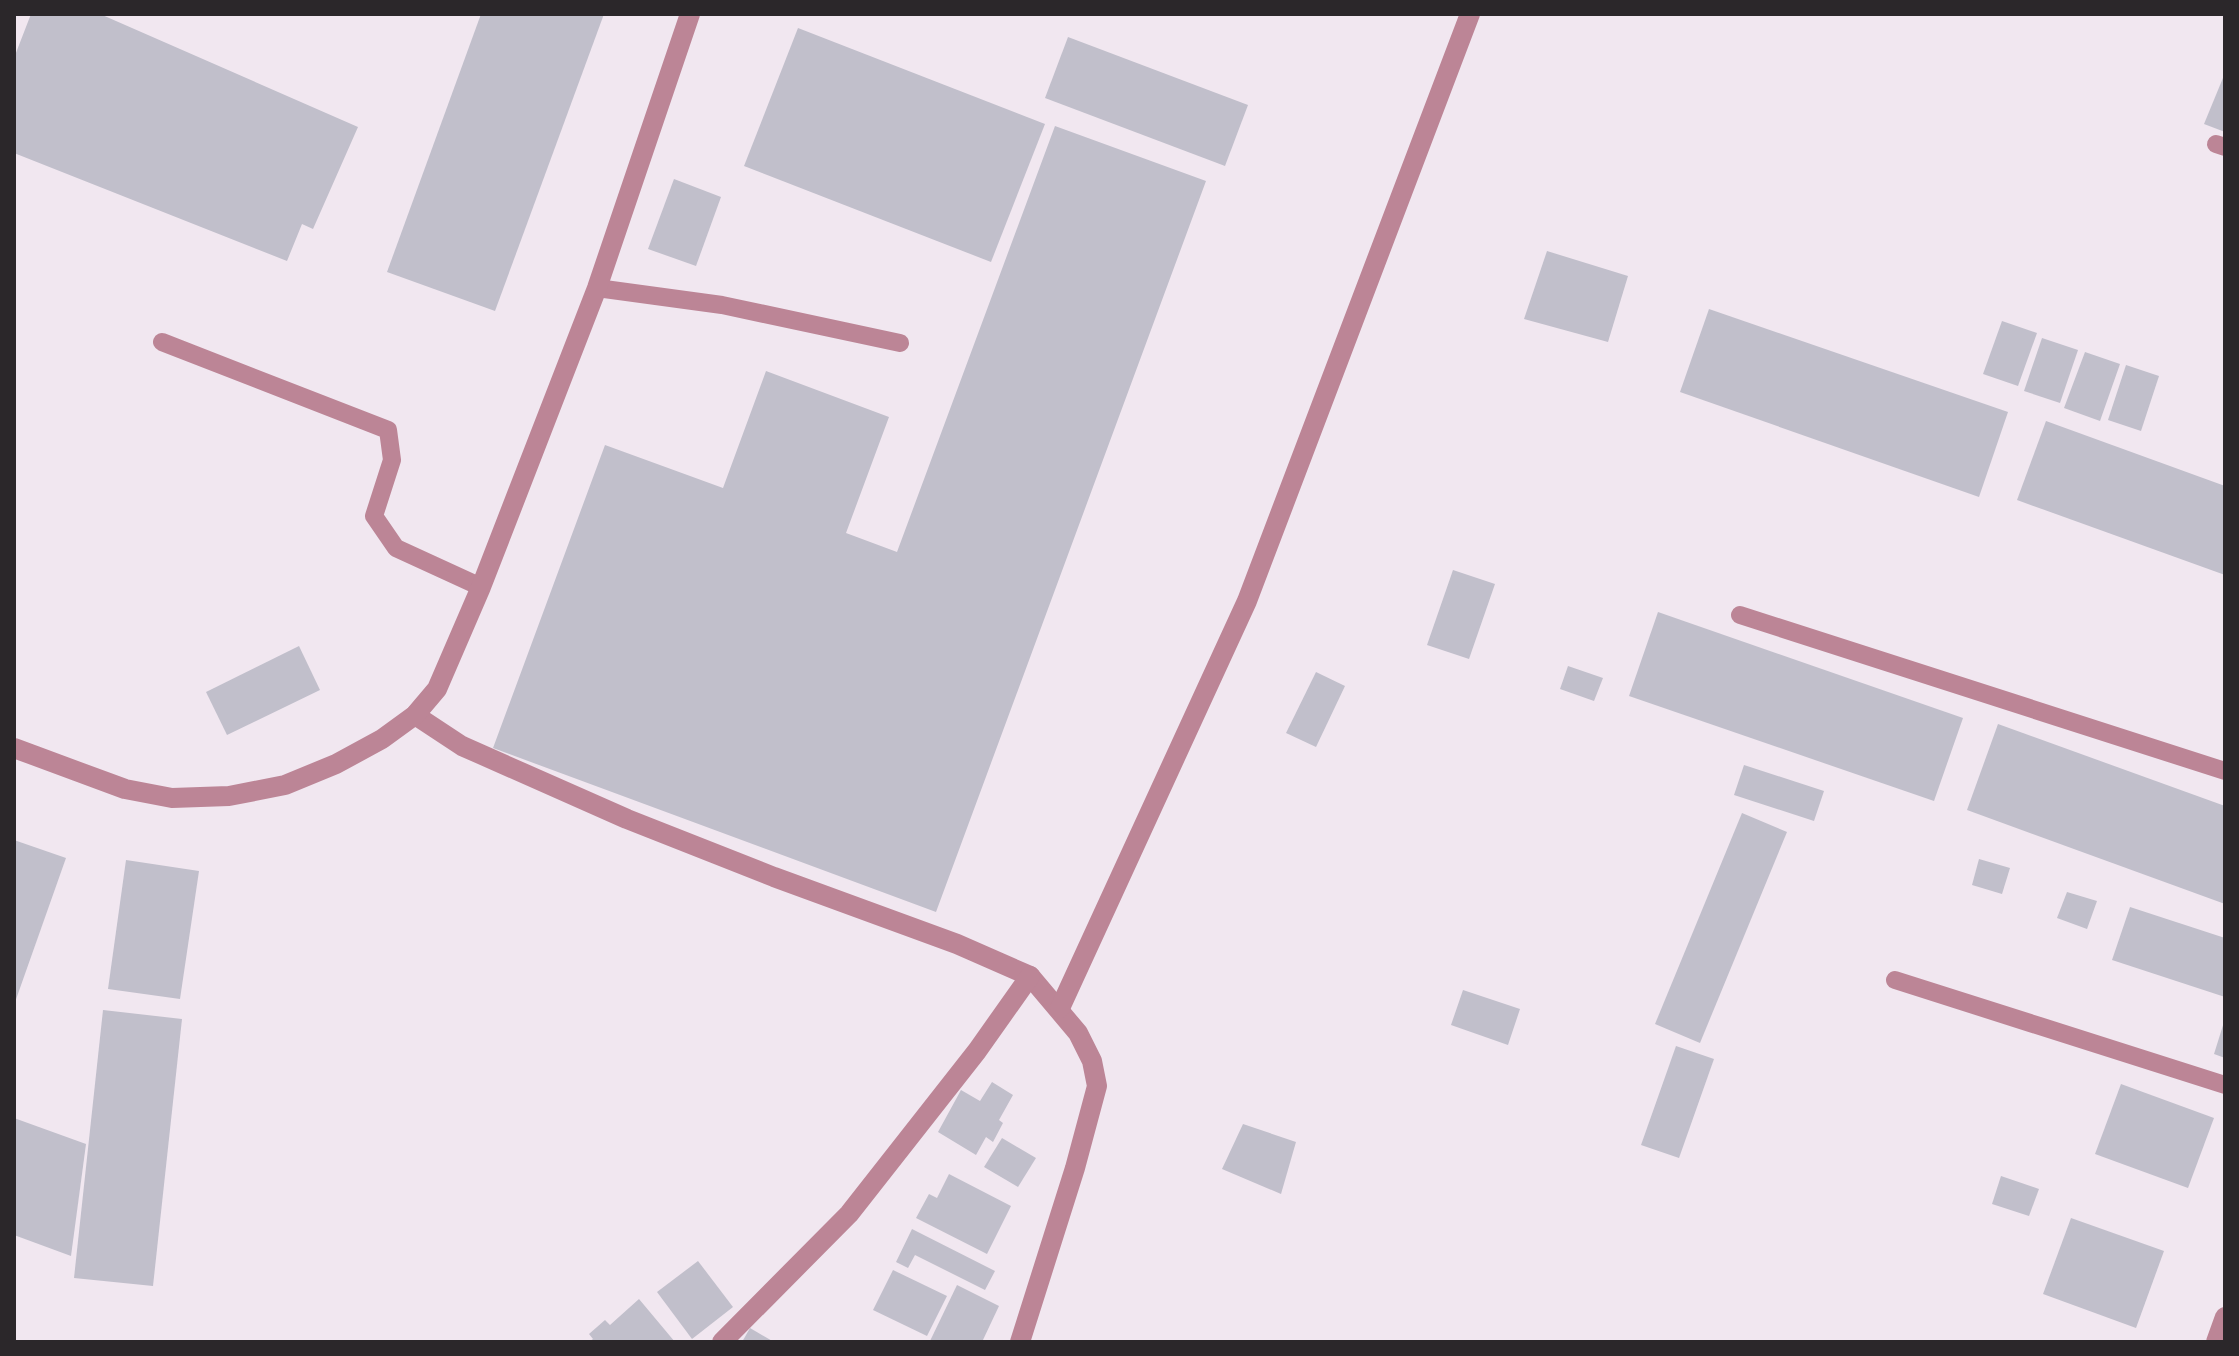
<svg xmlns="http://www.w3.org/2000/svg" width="2239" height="1356" font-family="Rubik,sans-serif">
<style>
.building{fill:#c1bfcb}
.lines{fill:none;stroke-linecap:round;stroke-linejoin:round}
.service{stroke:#bc8596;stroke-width:18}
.minor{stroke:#bc8596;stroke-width:20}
</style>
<rect width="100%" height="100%" fill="#f1e7f0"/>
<g class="building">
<path d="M31,14H100L358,127L313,229L302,224L287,261L14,153V58Z"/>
<path d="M481,14H604L495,311L387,272Z"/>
<path d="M798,28L1045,124L991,262L744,166Z"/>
<path d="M1068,37L1248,105L1225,166L1045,98Z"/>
<path d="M2225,73V132L2204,124Z"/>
<path d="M1055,126L1206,181L936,912L493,748L605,445L723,488L766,371L889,417L846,533L897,552Z"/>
<path d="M674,179L721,197L696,266L648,249Z"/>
<path d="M1547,251L1628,276L1608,342L1524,319Z"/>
<path d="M1709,309L2008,412L1979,497L1680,392Z"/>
<path d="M2002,321L2037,333L2018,386L1983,374Z"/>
<path d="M2042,338L2078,350L2060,403L2024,391Z"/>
<path d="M2085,352L2120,364L2100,421L2064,408Z"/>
<path d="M2126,365L2159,376L2141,431L2108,420Z"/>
<path d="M2046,421L2225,486V575L2017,500Z"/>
<path d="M1453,570L1495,584L1469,659L1427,645Z"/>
<path d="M1658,612L1963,718L1934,801L1629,696Z"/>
<path d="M299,646L320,690L227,735L206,692Z"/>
<path d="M1568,666L1603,678L1594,701L1560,689Z"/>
<path d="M1316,672L1345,686L1316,747L1286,733Z"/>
<path d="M1998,724L2225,806V904L1967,810Z"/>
<path d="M1744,765L1824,791L1814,821L1734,795Z"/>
<path d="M1742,813L1787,832L1700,1043L1655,1024Z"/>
<path d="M14,840L66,858L14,1005Z"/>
<path d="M1979,859L2010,868L2002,894L1972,885Z"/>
<path d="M126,860L199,871L180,999L108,989Z"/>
<path d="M2067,892L2097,901L2087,929L2057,918Z"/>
<path d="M2130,907L2225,938V997L2112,960Z"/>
<path d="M1463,990L1520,1009L1508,1045L1451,1025Z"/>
<path d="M103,1010L182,1019L153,1286L74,1278Z"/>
<path d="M2224,1022H2225V1058L2214,1054Z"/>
<path d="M1676,1046L1714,1059L1679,1158L1641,1145Z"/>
<path d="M992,1082L1013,1095L999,1120L1003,1123L993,1142L986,1137L976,1155L938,1132L961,1090L980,1101Z"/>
<path d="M2121,1084L2214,1118L2188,1188L2095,1154Z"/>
<path d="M14,1118L86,1144L71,1256L14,1235Z"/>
<path d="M1243,1124L1296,1142L1281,1194L1222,1169Z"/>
<path d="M1002,1138L1036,1158L1018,1187L984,1167Z"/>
<path d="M949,1174L1011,1206L987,1254L916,1218L929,1194L937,1198Z"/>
<path d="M2001,1176L2039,1189L2029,1216L1992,1204Z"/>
<path d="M2071,1218L2164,1251L2136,1328L2043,1294Z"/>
<path d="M912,1229L995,1271L985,1290L915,1255L908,1268L896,1262Z"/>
<path d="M698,1261L733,1307L692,1339L657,1292Z"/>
<path d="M893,1270L947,1296L927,1336L873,1310Z"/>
<path d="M957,1285L999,1306L982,1342L930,1341Z"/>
<path d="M639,1299L675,1342H589L593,1339L589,1334L605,1320L610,1325Z"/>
<path d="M750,1328L774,1342H742Z"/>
</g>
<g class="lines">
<g class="service">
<path d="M2216,144L2225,147"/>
<path d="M597,288L722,305L900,343"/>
<path d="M162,342L388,430L392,460L374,516L396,548L481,587"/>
<path d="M1740,615L2225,771"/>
<path d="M1895,980L2225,1085"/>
</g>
<g class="minor">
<path d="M415,715L462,746L627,819L774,877L957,944L1030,976L1078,1033L1092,1061L1097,1086L1075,1168L1020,1342"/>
<path d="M14,748L125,789L172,798L229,796L285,785L336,764L382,739L415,715L437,689L481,587L597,288L690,14"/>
<path d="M1060,1008L1247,601L1470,14"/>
<path d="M722,1342L849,1214L977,1051L1030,976"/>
<path d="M2216,1342L2225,1317"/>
</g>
</g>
<rect width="2239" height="1356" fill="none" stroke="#2b272a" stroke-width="32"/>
</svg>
